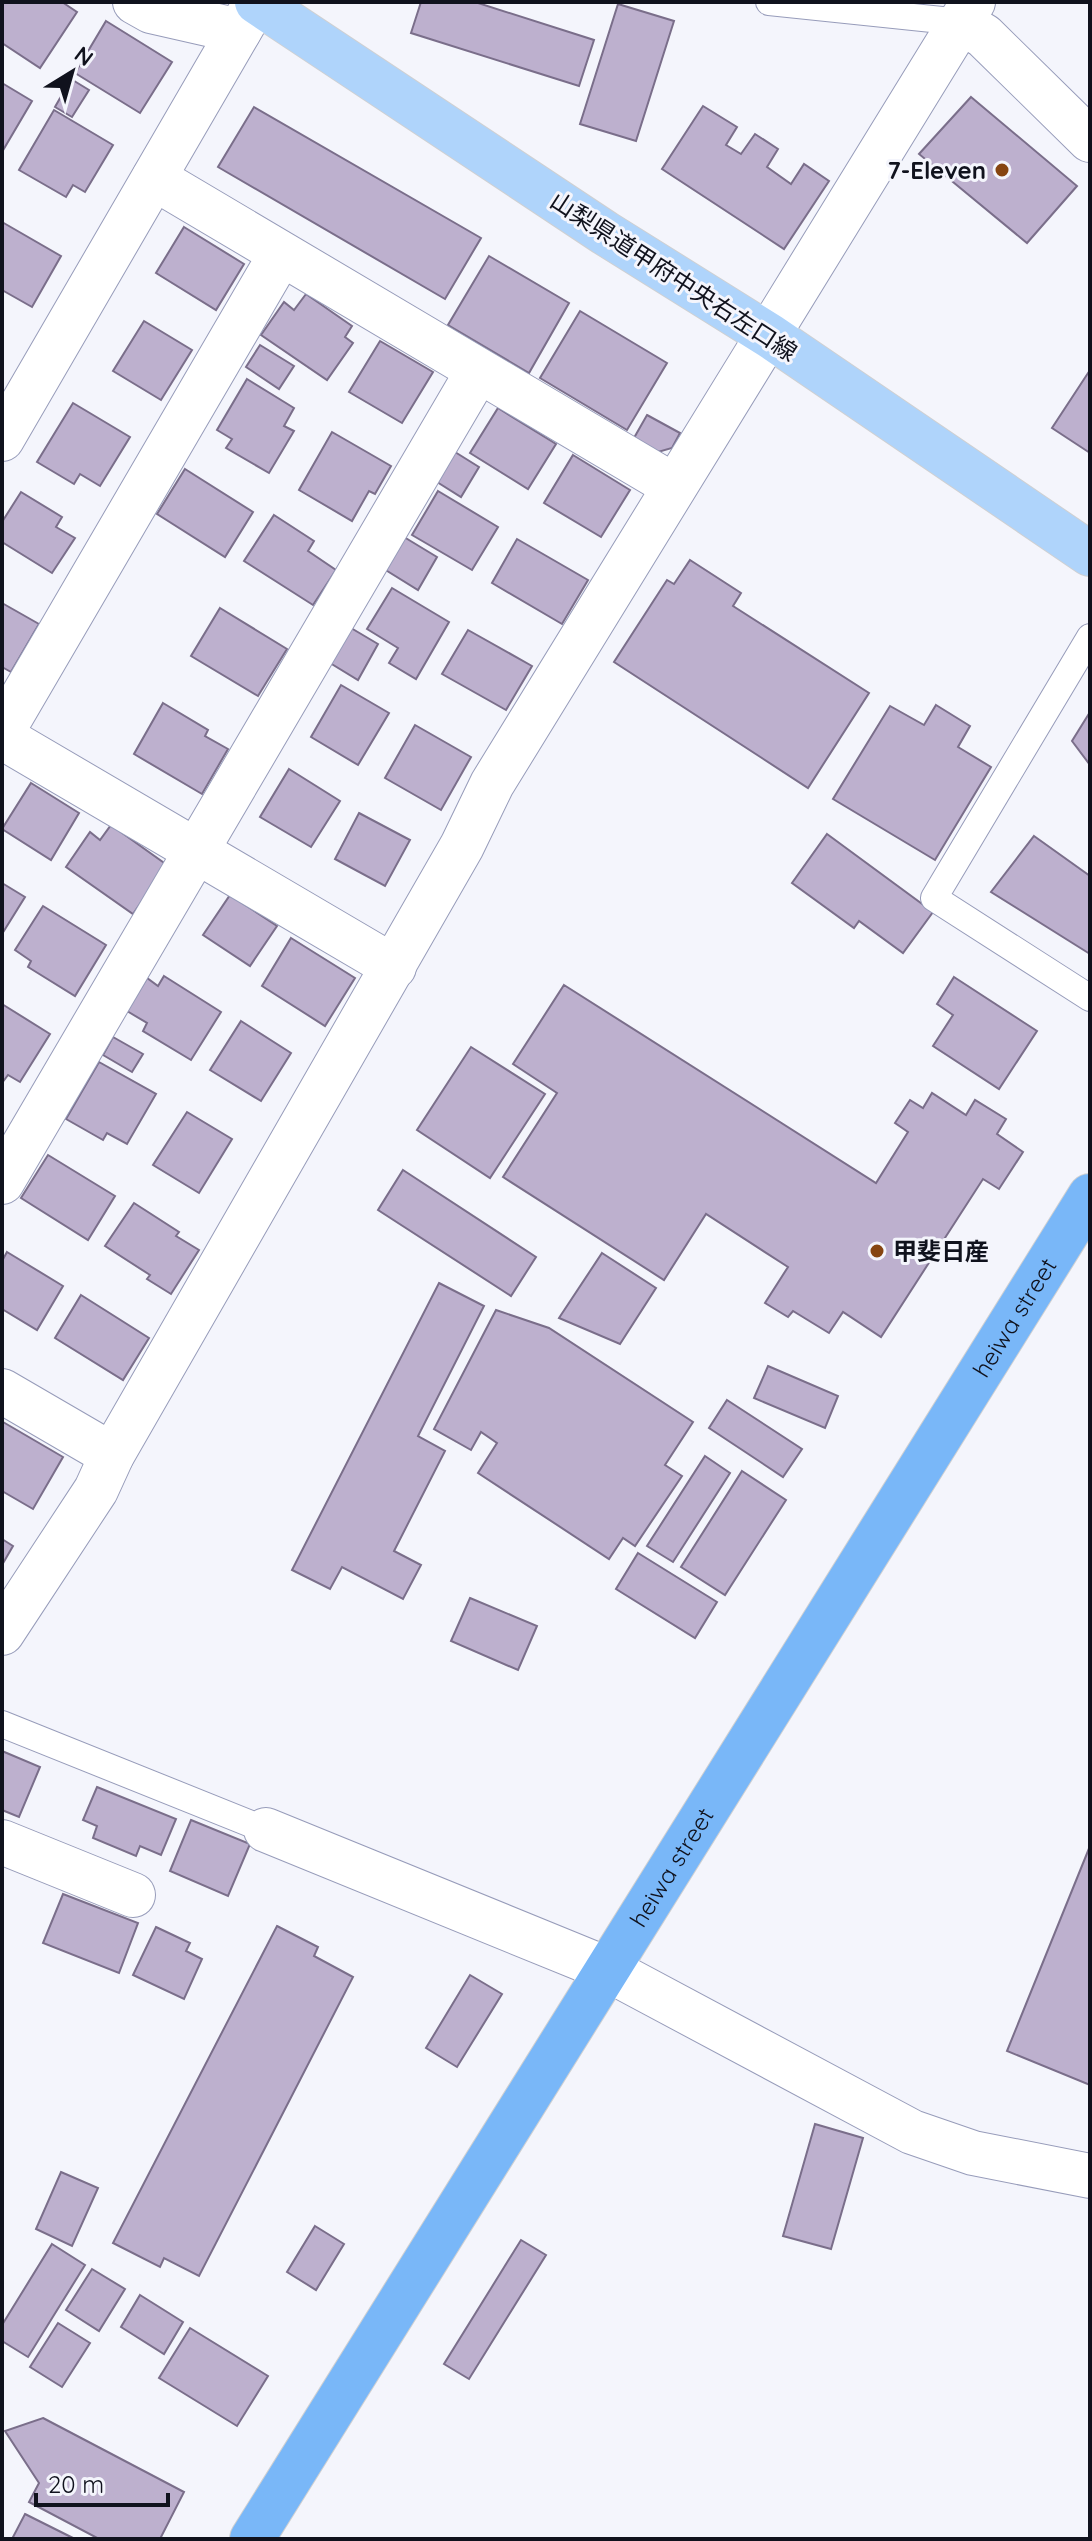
<svg xmlns="http://www.w3.org/2000/svg" width="1092" height="2541" font-family="Quicksand,'Noto Sans JP',sans-serif">
<style>
.building{fill:#bdb0ce;stroke:#7a6e8a;stroke-width:2}
.lines{fill:none;stroke-linecap:round;stroke-linejoin:round}
.lane-casing{stroke:#979cba;stroke-width:28}
.street-casing{stroke:#979cba;stroke-width:46}
.primary-casing{stroke:#cfd0d2;stroke-width:46}
.highway-casing{stroke:#cfd0d2;stroke-width:46}
.lane{stroke:#fff;stroke-width:26}
.street{stroke:#fff;stroke-width:44}
.primary{stroke:#afd4fb;stroke-width:44}
.highway{stroke:#79b7f8;stroke-width:44}
.poi-dot{fill:#864511;stroke:#f4f5fc;stroke-width:3}
.labels{text-anchor:middle;dominant-baseline:central;stroke-width:6;stroke-linejoin:round;paint-order:stroke}
.poi-label{font-size:24px;font-weight:bold;fill:#10121d;stroke:#f4f5fc;text-anchor:end}
.street-label{font-size:24px;fill:#10121d;stroke:#f4f5fc}
</style>
<rect width="100%" height="100%" fill="#f4f5fc"/>
<g class="building">
<path d="M3,2H62L77,12L40,68L2,43Z"/>
<path d="M421,2H475L594,40L579,86L411,33Z"/>
<path d="M618,4L674,21L636,141L580,124Z"/>
<path d="M106,21L172,62L140,113L75,73Z"/>
<path d="M71,79L89,90L72,117L55,107Z"/>
<path d="M2,83L32,101L2,152Z"/>
<path d="M971,97L1077,186L1027,243L919,154Z"/>
<path d="M703,106L737,127L726,145L741,154L755,134L778,149L767,167L791,184L804,164L829,181L784,249L662,169Z"/>
<path d="M254,107L481,238L445,299L218,167Z"/>
<path d="M54,110L113,145L85,192L73,185L66,197L19,170Z"/>
<path d="M2,222L61,256L32,307L2,290Z"/>
<path d="M184,227L244,264L216,310L156,273Z"/>
<path d="M489,256L569,303L529,373L448,325Z"/>
<path d="M306,294L352,326L345,337L353,343L327,380L261,335L284,302L294,310Z"/>
<path d="M580,311L667,363L627,430L540,378Z"/>
<path d="M144,321L192,350L161,400L113,371Z"/>
<path d="M380,341L433,372L402,423L349,392Z"/>
<path d="M260,345L294,366L279,389L246,367Z"/>
<path d="M1090,370V453L1052,428Z"/>
<path d="M247,379L294,408L284,426L294,431L269,473L226,448L232,439L217,430Z"/>
<path d="M73,403L130,437L100,486L80,474L74,484L37,462Z"/>
<path d="M498,408L556,444L528,489L470,453Z"/>
<path d="M647,415L680,433L672,448L658,452L634,438Z"/>
<path d="M332,432L391,466L375,494L369,491L352,521L299,490Z"/>
<path d="M455,452L479,467L461,497L437,482Z"/>
<path d="M573,455L630,490L601,537L544,503Z"/>
<path d="M185,469L253,512L225,557L157,514Z"/>
<path d="M438,491L498,527L472,570L412,535Z"/>
<path d="M21,492L62,517L56,527L75,538L52,573L2,542V522Z"/>
<path d="M274,515L314,541L308,551L336,570L313,605L244,561Z"/>
<path d="M404,537L437,557L418,590L384,569Z"/>
<path d="M517,539L588,580L562,624L492,583Z"/>
<path d="M690,560L741,593L733,606L869,693L808,788L614,662L667,580L674,584Z"/>
<path d="M392,588L449,622L416,679L389,663L398,648L367,629Z"/>
<path d="M2,603L39,624L11,672L2,667Z"/>
<path d="M220,608L287,649L258,696L191,656Z"/>
<path d="M351,628L378,644L358,680L330,663Z"/>
<path d="M468,630L532,666L506,710L442,674Z"/>
<path d="M341,685L389,713L358,765L311,737Z"/>
<path d="M163,703L208,730L205,736L228,749L202,794L134,754Z"/>
<path d="M936,705L970,726L958,747L991,767L935,860L833,799L890,706L924,725Z"/>
<path d="M1090,712V765L1072,741Z"/>
<path d="M415,725L471,757L441,810L385,778Z"/>
<path d="M289,769L340,801L311,847L260,817Z"/>
<path d="M31,783L79,813L51,860L2,829Z"/>
<path d="M359,813L410,840L385,886L335,859Z"/>
<path d="M111,825L167,865L133,914L66,867L90,832L100,840Z"/>
<path d="M827,834L933,912L903,953L859,921L854,928L792,883Z"/>
<path d="M1034,836L1090,876V954L991,892Z"/>
<path d="M2,883L25,897L2,934Z"/>
<path d="M230,895L277,926L250,966L203,935Z"/>
<path d="M43,906L106,945L75,996L28,967L31,961L15,950Z"/>
<path d="M291,938L355,978L325,1026L262,986Z"/>
<path d="M164,976L221,1012L191,1060L143,1031L147,1023L127,1011L147,978L158,986Z"/>
<path d="M954,977L1037,1031L999,1089L933,1046L953,1015L937,1004Z"/>
<path d="M564,985L876,1183L908,1132L895,1123L910,1100L923,1108L932,1093L966,1115L975,1100L1006,1119L997,1134L1023,1152L999,1189L983,1179L881,1337L843,1312L829,1333L793,1311L788,1317L765,1303L788,1267L706,1214L664,1280L503,1177L557,1093L513,1064Z"/>
<path d="M2,1004L50,1034L20,1082L8,1075L2,1083Z"/>
<path d="M241,1021L291,1053L261,1101L210,1070Z"/>
<path d="M113,1037L143,1054L132,1072L103,1055Z"/>
<path d="M471,1047L545,1094L490,1178L417,1130Z"/>
<path d="M99,1062L156,1094L127,1144L107,1133L103,1140L66,1119Z"/>
<path d="M187,1112L232,1139L199,1193L153,1165Z"/>
<path d="M48,1155L115,1196L88,1240L21,1198Z"/>
<path d="M403,1170L536,1257L511,1296L378,1210Z"/>
<path d="M134,1203L179,1232L176,1236L199,1250L171,1294L147,1279L150,1275L105,1246Z"/>
<path d="M7,1252L63,1286L37,1330L2,1309V1261Z"/>
<path d="M602,1253L656,1288L620,1344L559,1318Z"/>
<path d="M439,1283L484,1306L418,1436L445,1451L394,1551L421,1565L403,1599L342,1567L330,1589L292,1570Z"/>
<path d="M81,1295L149,1338L123,1380L55,1338Z"/>
<path d="M496,1310L549,1328L693,1422L665,1465L682,1476L635,1546L623,1538L609,1559L478,1473L497,1443L481,1432L471,1450L434,1429Z"/>
<path d="M768,1366L838,1396L825,1428L754,1398Z"/>
<path d="M727,1400L802,1449L783,1477L709,1428Z"/>
<path d="M3,1422L63,1457L33,1509L2,1491Z"/>
<path d="M705,1456L730,1473L673,1562L647,1546Z"/>
<path d="M742,1471L786,1500L725,1595L681,1567Z"/>
<path d="M2,1539L13,1546L2,1565Z"/>
<path d="M638,1553L717,1602L695,1638L616,1589Z"/>
<path d="M470,1598L537,1626L518,1670L451,1641Z"/>
<path d="M2,1751L40,1767L19,1817L2,1810Z"/>
<path d="M97,1787L176,1819L161,1855L140,1846L136,1856L93,1838L97,1826L83,1820Z"/>
<path d="M191,1820L250,1844L228,1896L170,1871Z"/>
<path d="M1090,1846V2085L1007,2051Z"/>
<path d="M63,1894L138,1923L119,1973L43,1943Z"/>
<path d="M277,1926L318,1947L314,1956L353,1977L199,2276L164,2258L160,2267L113,2243Z"/>
<path d="M156,1927L190,1943L186,1951L202,1959L184,1999L133,1975Z"/>
<path d="M470,1975L502,1994L457,2067L426,2048Z"/>
<path d="M815,2124L863,2138L831,2249L783,2236Z"/>
<path d="M61,2172L98,2188L72,2246L36,2229Z"/>
<path d="M315,2226L344,2244L316,2290L287,2272Z"/>
<path d="M521,2240L546,2255L469,2379L444,2364Z"/>
<path d="M52,2244L85,2265L28,2357L2,2341V2325Z"/>
<path d="M92,2269L125,2289L99,2331L66,2310Z"/>
<path d="M140,2295L183,2322L164,2354L121,2327Z"/>
<path d="M58,2323L90,2343L62,2387L30,2367Z"/>
<path d="M190,2328L268,2376L237,2426L159,2378Z"/>
<path d="M43,2418L184,2492L160,2539H99L29,2502L39,2483L5,2431Z"/>
<path d="M25,2514L75,2539H12Z"/>
</g>
<g class="lines">
<defs>
<g id="lane">
<path d="M769,2L961,22"/>
<path d="M1090,637L934,898L1090,998"/>
<path d="M2,1724L266,1830"/>
</g>
<g id="street">
<path d="M135,2L151,11L239,31"/>
<path d="M961,22L984,36L1090,140"/>
<path d="M154,178L674,486"/>
<path d="M2,439L256,2"/>
<path d="M2,732L281,254"/>
<path d="M2,737L394,967"/>
<path d="M2,1182L478,371"/>
<path d="M2,1391L112,1455"/>
<path d="M2,1633L96,1490L112,1455L462,846L492,784L973,2"/>
<path d="M266,1830L607,1969L912,2132L973,2153L1090,2176"/>
<path d="M2,1842L133,1895"/>
</g>
<path id="primary" d="M257,2L605,233L770,336L1090,554"/>
<g id="highway">
<path id="s1" d="M252,2539L1090,1196"/>
</g>
</defs>
<use href="#lane" class="lane-casing"/>
<use href="#street" class="street-casing"/>
<use href="#primary" class="primary-casing"/>
<use href="#highway" class="highway-casing"/>
<use href="#lane" class="lane"/>
<use href="#street" class="street"/>
<use href="#primary" class="primary"/>
<use href="#highway" class="highway"/>
</g>
<g class="poi-dot">
<circle cx="1002" cy="170" r="8"/>
<circle cx="877" cy="1251" r="8"/>
</g>
<g class="labels">
<g class="poi-label">
<text x="986" y="170">7-Eleven</text>
<text x="893" y="1251" text-anchor="start">甲斐日産</text>
</g>
<g class="street-label">
<text transform="translate(674 276) rotate(33)">山梨県道甲府中央右左口線</text>
<text stroke="none"><textPath href="#s1" startOffset="1440">heiwa street</textPath></text>
<text stroke="none"><textPath href="#s1" startOffset="792">heiwa street</textPath></text>
</g>
</g>
<rect width="1092" height="2541" fill="none" stroke="#10121d" stroke-width="8"/>
<g transform="translate(72 72) rotate(37)" stroke="#f4f5fc" stroke-width="6" paint-order="stroke">
<path d="M0-6L14 30L0 20L-14 30Z" fill="#10121d"/>
<text y="-12" font-size="22" font-weight="bold" text-anchor="middle" fill="#10121d">N</text>
</g>
<path d="M36 2493v12h132v-12" fill="none" stroke="#10121d" stroke-width="4"/>
<text x="48" y="2493" font-size="24" fill="#10121d" stroke="#f4f5fc" stroke-width="6" paint-order="stroke">20 m</text>
</svg>
